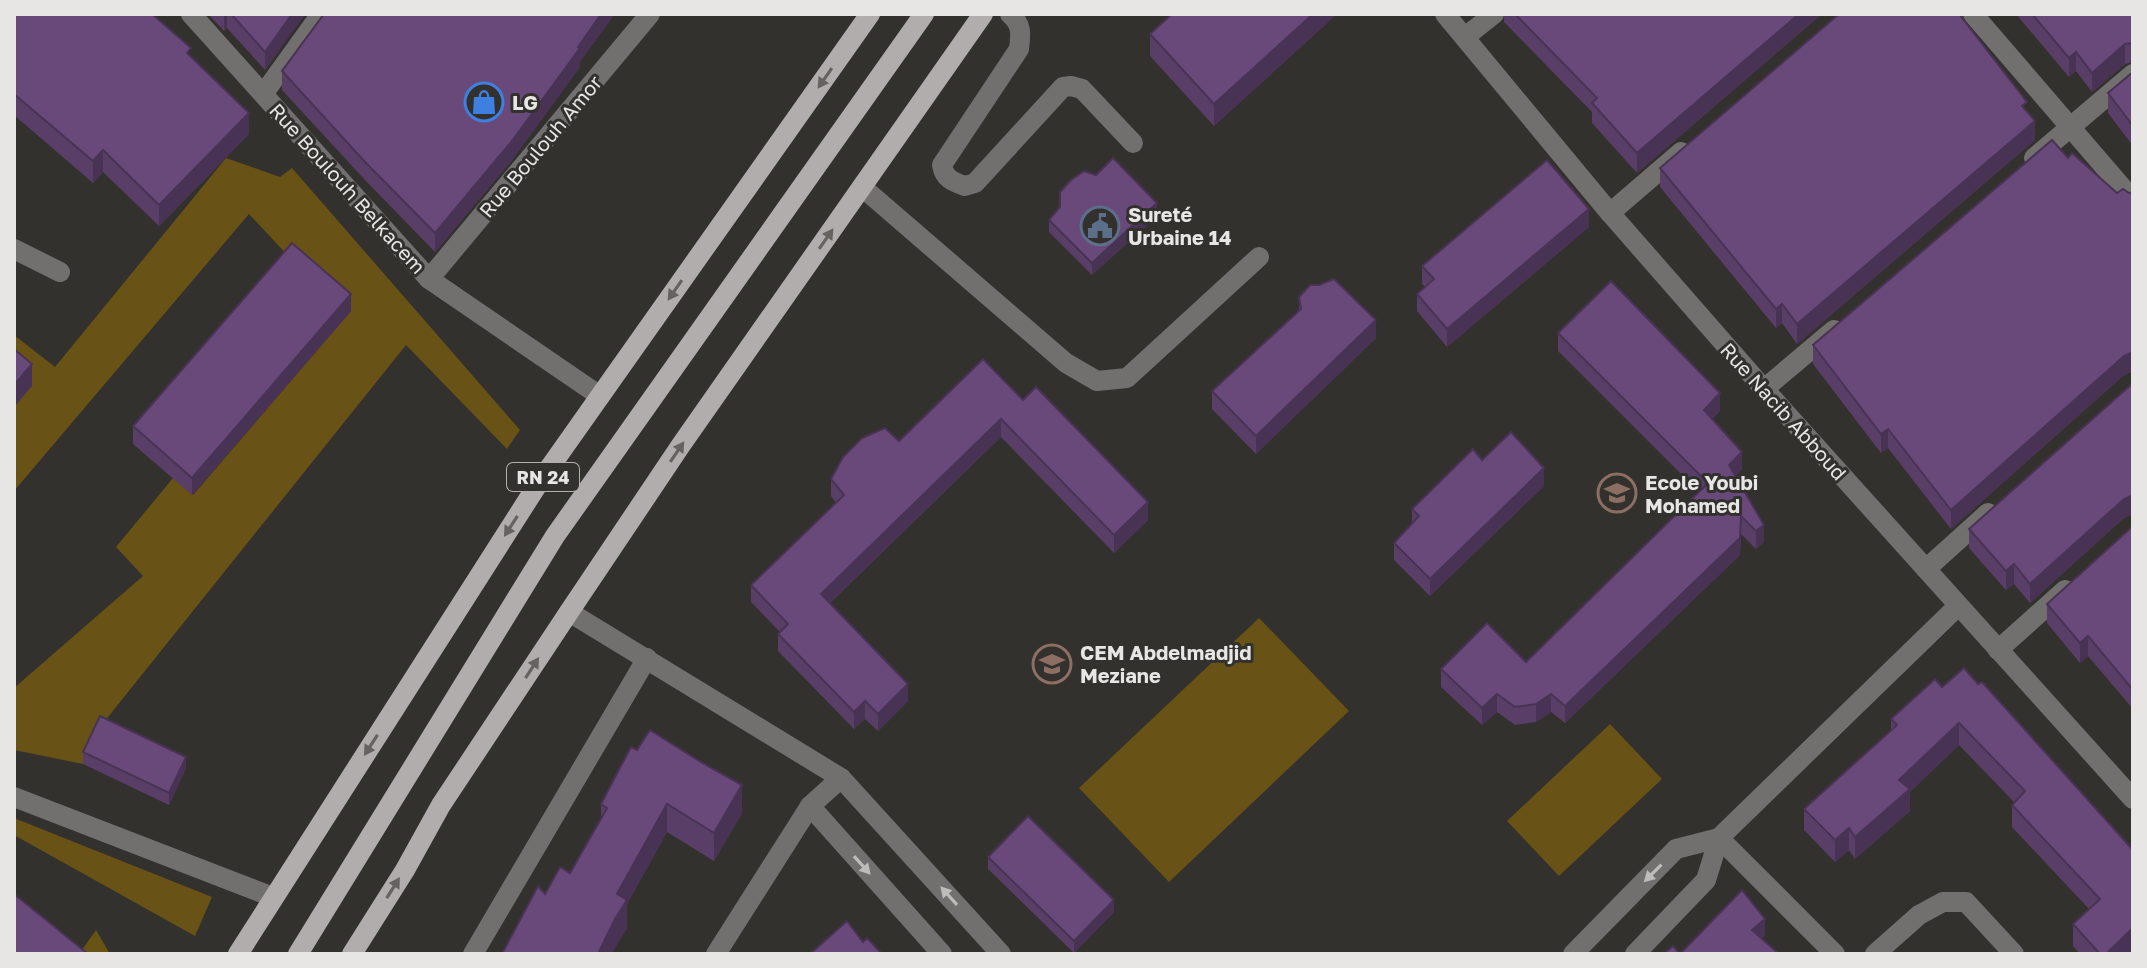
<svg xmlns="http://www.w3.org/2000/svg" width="2147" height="968" font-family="'Golos Text',sans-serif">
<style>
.green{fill:#685215}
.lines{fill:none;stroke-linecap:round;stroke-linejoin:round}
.minor{stroke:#726f6f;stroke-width:20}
.major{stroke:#b2adad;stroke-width:20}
.wall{fill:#593f68}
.shaded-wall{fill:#493355}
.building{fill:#684979;stroke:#493355;stroke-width:2}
.oneway{fill:#656360}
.oneway2{fill:#bebcbb}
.labels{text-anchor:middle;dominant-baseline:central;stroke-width:6;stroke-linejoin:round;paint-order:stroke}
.shield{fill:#32312d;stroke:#b1b0ad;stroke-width:2}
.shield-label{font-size:18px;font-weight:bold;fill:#e7e6e4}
.poi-label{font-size:20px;font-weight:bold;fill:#e7e6e4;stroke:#32312d;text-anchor:start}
.street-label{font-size:20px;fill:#e7e6e4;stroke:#32312d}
</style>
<rect width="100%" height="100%" fill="#32312d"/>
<g class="green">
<path d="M226,158L280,177L292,168L520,430L507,449L406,345L100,727L83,764L14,750V688L143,576L116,547L173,478L193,495L351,311L292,260L249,214L14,491V335L55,367Z"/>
<path d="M1259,618L1349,711L1169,882L1079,788Z"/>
<path d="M1610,724L1662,779L1559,876L1507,821Z"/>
<path d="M14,818L212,897L195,936L14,835Z"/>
<path d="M96,930L110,954H79Z"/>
</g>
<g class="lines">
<g class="minor">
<path d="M191,14L429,279L600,396"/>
<path d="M1010,14C1022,24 1021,34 1019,49L942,165C944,179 954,182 965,186L975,183L1063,87L1071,86L1082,89L1133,143"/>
<path d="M1445,14L1610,213L1764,389L2133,799"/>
<path d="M1973,14L2133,200"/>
<path d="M1465,37L1494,14"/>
<path d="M264,93L321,14"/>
<path d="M2034,158L2133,74"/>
<path d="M862,187L1066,363L1097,381L1127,378L1259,257"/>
<path d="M1610,213L1681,152"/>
<path d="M14,249L60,272"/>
<path d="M429,279L650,14"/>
<path d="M1764,389L1834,330"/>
<path d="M1926,569L1988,513"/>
<path d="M569,612L841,778L1001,954"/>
<path d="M1998,650L2065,590"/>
<path d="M14,797L273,897"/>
<path d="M810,806L942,954"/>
<path d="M1719,838L1835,954"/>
<path d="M473,954L647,658"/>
<path d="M716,954L810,806L841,778"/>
<path d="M1573,954L1676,849L1719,838L1958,606"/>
<path d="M1635,954L1706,880L1719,838"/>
<path d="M1875,954L1919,915L1943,902H1966L2014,954"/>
</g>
<g class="major">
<path d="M238,954L538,484L870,14"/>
<path d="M298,954L555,536L924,14"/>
<path d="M352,954L405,870L441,805L569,612L681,445L983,14"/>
</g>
</g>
<g class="wall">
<path d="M14,14L191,57L249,134L159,226L103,172L93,183L14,115Z"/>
<path d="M208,14H305L265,70L227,28L224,31Z"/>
<path d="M1337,14L1214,126L1150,56V34Z"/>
<path d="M1504,14H1822L1637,173L1592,123V112L1504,22Z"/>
<path d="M2016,14H2133V62L2125,64L2092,92L2076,71L2069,77Z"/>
<path d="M580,62V67L512,160L435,252L365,180L282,90V71Z"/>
<path d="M2133,72V146L2108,113V93Z"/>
<path d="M2027,111L2035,140L1797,344L1782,323L1776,328L1660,187V168Z"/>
<path d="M2068,158L2117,193L2133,192V373L2131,372L2124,375L1951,529L1888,448L1881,453L1813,364V345Z"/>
<path d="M1157,216L1092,275L1049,232V220Z"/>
<path d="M1589,227L1447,347L1417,311V294L1425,287L1422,284V266Z"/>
<path d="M1299,297L1376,338L1256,454L1212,409V391L1299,311Z"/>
<path d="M351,311L192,495L133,444V426Z"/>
<path d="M1558,333L1720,411L1712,419L1742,469L1736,476L1764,542L1756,549L1741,534L1740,555L1565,723L1551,712L1536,722L1515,725L1497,712L1482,725L1441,687V669L1526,662L1699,492L1558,351Z"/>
<path d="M2133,383V516L2131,515L2124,518L2030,603L2014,584L2006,590L1969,548V529Z"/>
<path d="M1023,400L1148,520L1114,553L1001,437L830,603L908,701L878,731L865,719L854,729L778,651V634L780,632L751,602V585L836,503L831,496V479L899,441Z"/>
<path d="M1482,460L1544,486L1430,596L1394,560V543L1412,524V509Z"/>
<path d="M2133,526V709L2088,656L2080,663L2047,623V604Z"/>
<path d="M1964,668L2133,950L2129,954H2080L2073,946V924L2089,909L2012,827V805L2014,802L1959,745L1910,792V811L1855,859L1849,850L1835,862L1804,830V809L1891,731V719L1942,687Z"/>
<path d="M83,752L186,768L169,805L83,764Z"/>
<path d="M614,779L742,813L714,861L667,832L627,904V928L611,954H502L545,894L570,873L601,820V804Z"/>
<path d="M988,857L1114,912L1074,953L988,869Z"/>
</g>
<g class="shaded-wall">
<path d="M224,14H227V28L224,31Z"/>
<path d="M292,14H305L265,70V52Z"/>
<path d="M601,14H615L580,62V67L512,160L435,252V233Z"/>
<path d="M1313,14H1337L1214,126V104Z"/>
<path d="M1799,14H1822L1637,173V153Z"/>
<path d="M2125,44V64L2092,92V73Z"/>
<path d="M2076,52V71L2069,77V58Z"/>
<path d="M249,113V134L159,226V205Z"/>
<path d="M2035,121V140L1797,344V324Z"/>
<path d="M103,150V172L93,183V161Z"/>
<path d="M1157,203V216L1092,275V263Z"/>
<path d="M1589,209V227L1447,347V329Z"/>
<path d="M351,294V311L192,495V478Z"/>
<path d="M1782,304V323L1776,328V309Z"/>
<path d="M1376,320V338L1256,454V436Z"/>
<path d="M2131,353V372L2124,375L1951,529V510L2124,356Z"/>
<path d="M32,364V386L14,407V385Z"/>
<path d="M1720,393V411L1704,428V410Z"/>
<path d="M1001,419V437L821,611V594Z"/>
<path d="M1888,429V448L1881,453V434Z"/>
<path d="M1742,452V469L1729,483V465Z"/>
<path d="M1544,468V486L1430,596V579Z"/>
<path d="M2131,496V515L2124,518L2030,603V584L2124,499Z"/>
<path d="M1148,502V520L1114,553V535Z"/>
<path d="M1741,516L1740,555L1565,723V706Z"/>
<path d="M1764,525V542L1756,549V531Z"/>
<path d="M2014,564V584L2006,590V571Z"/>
<path d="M2088,636V656L2080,663V643Z"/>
<path d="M908,684V701L878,731V714Z"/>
<path d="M1497,694V712L1482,725V708Z"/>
<path d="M1551,694V712L1536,722V704Z"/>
<path d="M865,701V719L854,729V712Z"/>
<path d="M1959,723V745L1910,792V811L1855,859V837L1899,780Z"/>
<path d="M186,757V768L169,805V793Z"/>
<path d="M742,785V813L714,861V833Z"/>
<path d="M667,804V832L627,904V928L611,954H598L617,894Z"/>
<path d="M1849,828V850L1835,862V840Z"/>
<path d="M1114,900V912L1074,953V941Z"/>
<path d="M1765,919V936L1752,947V930Z"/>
<path d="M2133,928V950L2129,954H2106Z"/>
</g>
<g class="building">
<path d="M14,14H152L191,48L187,53L249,113L159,205L103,150L93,161L14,94Z"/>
<path d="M231,14H292L265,52Z"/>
<path d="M324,14H601L578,47L580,48L512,141L435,233L365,162L282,71Z"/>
<path d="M1172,14H1313L1214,104L1150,34Z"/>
<path d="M1515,14H1799L1637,153L1592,103L1597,98Z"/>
<path d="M1839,14H1959L2027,102L2022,106L2035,121L1797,324L1782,304L1776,309L1660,168Z"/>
<path d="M2032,14H2133V43L2125,44L2092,73L2076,52L2069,58Z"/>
<path d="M2133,72V126L2108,93Z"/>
<path d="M2052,140L2068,158L2072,153L2117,193L2123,189L2129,193L2133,192V353H2131L2124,356L1951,510L1888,429L1881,434L1813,345Z"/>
<path d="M1113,158L1157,203L1092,263L1049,220L1060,207V192L1071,180L1084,171L1096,175Z"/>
<path d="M1547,160L1589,209L1447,329L1417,294L1434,279L1422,266Z"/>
<path d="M292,243L351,294L192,478L133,426Z"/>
<path d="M1334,279L1376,320L1256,436L1212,391L1301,309L1299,297L1310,285H1319Z"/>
<path d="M1611,281L1720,393L1704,410L1742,452L1729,465L1764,525L1756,531L1741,516L1740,538L1565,706L1551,694L1536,704L1515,707L1497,694L1482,708L1441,669L1487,623L1526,662L1708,483L1558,333Z"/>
<path d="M14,349L32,364L14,385Z"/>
<path d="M983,359L1023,400L1036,387L1148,502L1114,535L1001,419L821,594L908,684L878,714L865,701L854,712L778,634L788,624L751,585L844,495L831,479L843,457L862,438L885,428L899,441Z"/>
<path d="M2133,383V496H2131L2124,499L2030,584L2014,564L2006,571L1969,529Z"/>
<path d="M1511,432L1544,468L1430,579L1394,543L1419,516L1412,509L1473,449L1482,460Z"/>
<path d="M2133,526V690L2088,636L2080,643L2047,604Z"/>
<path d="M1964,668L1978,684L1982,682L2133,850V928L2106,954H2100L2073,924L2100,899L2012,805L2025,791L1959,723L1899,780L1910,789L1855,837L1849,828L1835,840L1804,809L1897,725L1891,719L1935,679L1942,687Z"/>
<path d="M100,716L186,757L169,793L83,752Z"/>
<path d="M650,730L704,764L742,785L714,833L667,804L617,894L627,900L615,919L598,954H502L538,886L545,894L560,867L570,873L607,808L601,804L614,779L631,747L637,750Z"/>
<path d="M1028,816L1114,900L1074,941L988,857Z"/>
<path d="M1742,890L1765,919L1752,930L1779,954H1664L1673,946L1680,954Z"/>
<path d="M14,894L88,954H14Z"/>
<path d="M847,921L863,942L867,938L882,954H810Z"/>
</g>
<defs><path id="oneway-solid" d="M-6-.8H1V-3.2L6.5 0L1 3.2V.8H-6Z" transform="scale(2)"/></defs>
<g class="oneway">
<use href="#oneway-solid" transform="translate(825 78) rotate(125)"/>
<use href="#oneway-solid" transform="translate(826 239) rotate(-55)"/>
<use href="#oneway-solid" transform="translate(675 290) rotate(125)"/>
<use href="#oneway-solid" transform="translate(677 452) rotate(-56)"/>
<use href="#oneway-solid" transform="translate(511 526) rotate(123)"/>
<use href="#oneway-solid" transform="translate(532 668) rotate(-57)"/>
<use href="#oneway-solid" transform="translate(371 745) rotate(123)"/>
<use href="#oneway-solid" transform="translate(393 888) rotate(-58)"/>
</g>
<g class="oneway2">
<use href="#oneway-solid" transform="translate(862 865) rotate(48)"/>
<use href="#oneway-solid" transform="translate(1653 873) rotate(135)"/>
<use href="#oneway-solid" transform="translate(949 896) rotate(-132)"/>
</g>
<defs>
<symbol id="shop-ring" viewBox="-11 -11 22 22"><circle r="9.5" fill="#32312d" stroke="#3f7fe0" stroke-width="1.5"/><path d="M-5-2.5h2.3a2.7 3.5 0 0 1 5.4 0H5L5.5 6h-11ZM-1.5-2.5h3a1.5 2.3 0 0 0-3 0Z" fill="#3f7fe0"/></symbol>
<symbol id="civic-ring" viewBox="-11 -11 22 22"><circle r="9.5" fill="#32312d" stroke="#5c6f8a" stroke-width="1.5"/><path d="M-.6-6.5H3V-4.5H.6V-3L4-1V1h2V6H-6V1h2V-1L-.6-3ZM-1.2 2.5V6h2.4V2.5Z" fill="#5c6f8a"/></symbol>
<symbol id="school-ring" viewBox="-11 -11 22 22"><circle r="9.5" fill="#32312d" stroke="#8d6e63" stroke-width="1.5"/><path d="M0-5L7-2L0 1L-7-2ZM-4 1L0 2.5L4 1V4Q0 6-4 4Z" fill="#8d6e63"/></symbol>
</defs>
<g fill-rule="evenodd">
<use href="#shop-ring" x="462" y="80" width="44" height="44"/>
<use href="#civic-ring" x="1078" y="204" width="44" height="44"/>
<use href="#school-ring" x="1595" y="471" width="44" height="44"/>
<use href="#school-ring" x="1030" y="642" width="44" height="44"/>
</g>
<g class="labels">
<rect class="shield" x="507" y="463" width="72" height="28" rx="6"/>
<g class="shield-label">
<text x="543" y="477">RN 24</text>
</g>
<g class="poi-label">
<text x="512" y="102">LG</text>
<text x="1128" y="214">Sureté<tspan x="1128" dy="23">Urbaine 14</tspan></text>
<text x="1645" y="482">Ecole Youbi<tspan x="1645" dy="23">Mohamed</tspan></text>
<text x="1080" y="652">CEM Abdelmadjid<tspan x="1080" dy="23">Meziane</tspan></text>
</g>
<g class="street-label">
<text transform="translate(540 146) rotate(-50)">Rue Boulouh Amor</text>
<text transform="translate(348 188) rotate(48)">Rue Boulouh Belkacem</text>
<text transform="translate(1784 411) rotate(48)">Rue Nacib Abboud</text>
</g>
</g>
<rect width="2147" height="968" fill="none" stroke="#e7e6e4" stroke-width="32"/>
</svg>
